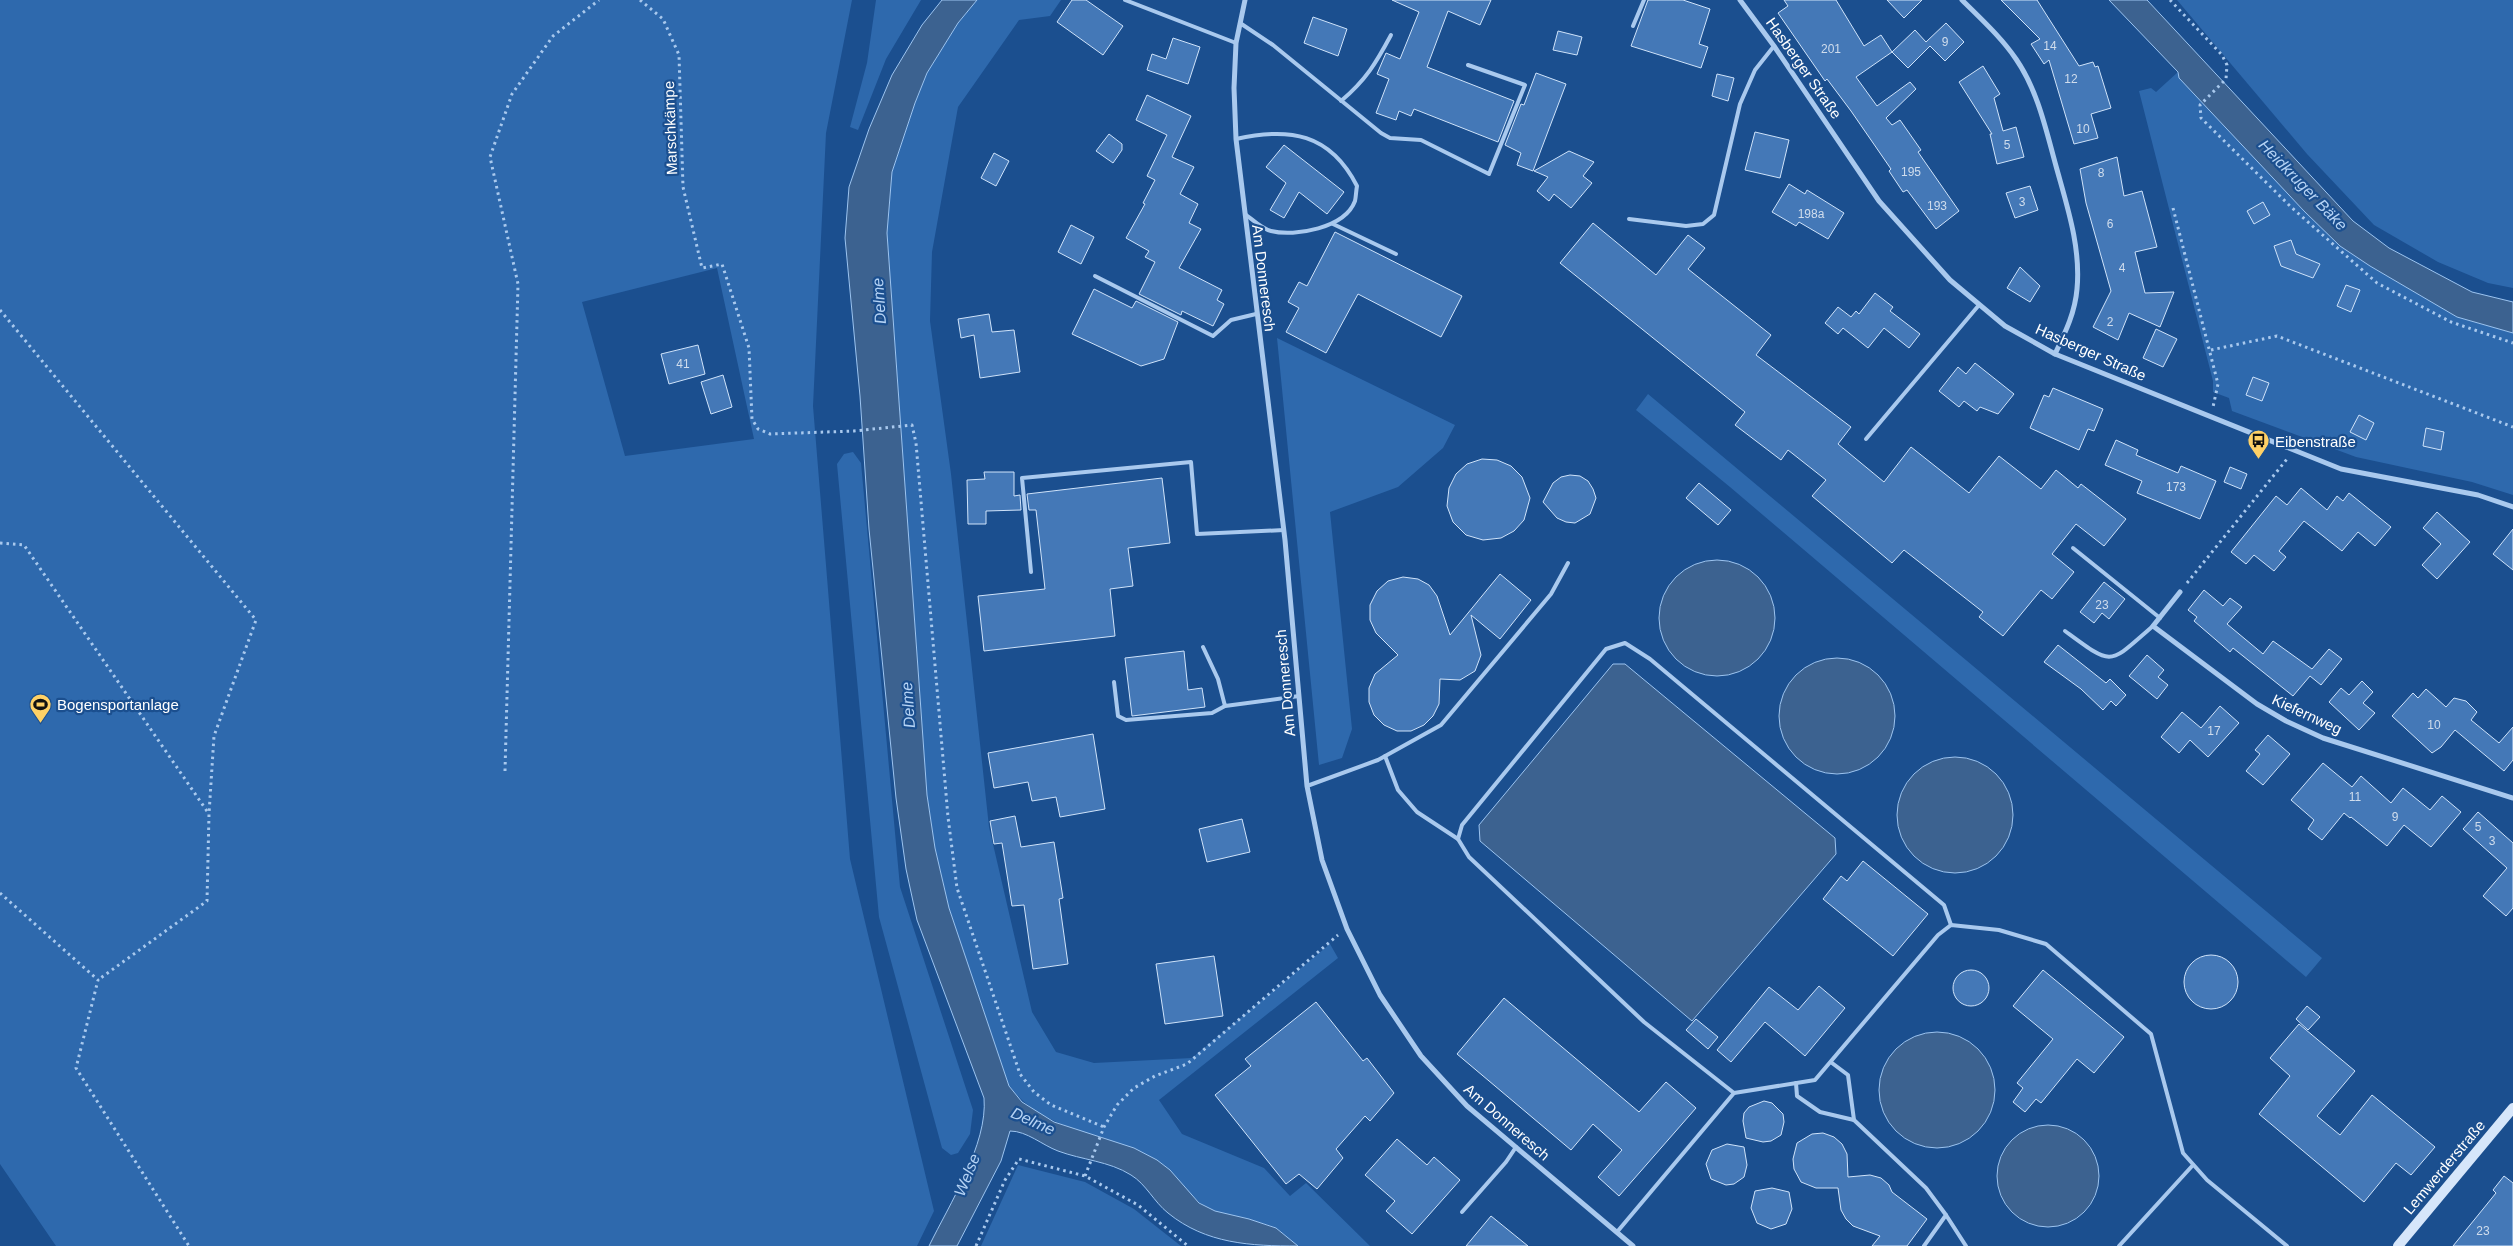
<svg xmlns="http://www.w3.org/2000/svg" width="2513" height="1246" font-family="Arial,sans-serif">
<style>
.green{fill:#2e69ad;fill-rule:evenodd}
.water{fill:#3c6290;stroke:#9cc4f0}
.building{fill:#4478b7;stroke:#cfe3fa}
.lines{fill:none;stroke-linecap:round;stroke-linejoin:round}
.path{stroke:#a9c9ee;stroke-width:3;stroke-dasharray:2.5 4;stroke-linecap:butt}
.lane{stroke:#a9c9ee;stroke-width:4}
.street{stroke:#a9c9ee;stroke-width:5}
.secondary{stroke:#d6e6fa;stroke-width:10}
.labels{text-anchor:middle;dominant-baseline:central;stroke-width:4.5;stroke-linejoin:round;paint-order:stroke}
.number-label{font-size:12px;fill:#d0dded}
.street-label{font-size:15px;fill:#fff;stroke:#1b4f8f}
.poi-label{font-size:15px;fill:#fff;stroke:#1b4f8f;text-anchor:start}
.water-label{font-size:16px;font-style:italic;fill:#b5d3f5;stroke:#1b4f8f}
</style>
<rect width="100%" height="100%" fill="#1b4f8f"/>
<g class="green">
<path d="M0,0H852L826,133L813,406L850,859L934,1211L917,1246H56L0,1164ZM717,268L754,439L625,456L582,302Z"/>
<path d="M876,0H921L886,59L858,130L850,127L867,63Z"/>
<path d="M977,0H1061L1050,16L1019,20L958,107L932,252L930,321L951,474L989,827L1032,1012L1056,1052L1094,1063L1192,1058L1330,944L1338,958L1159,1100L1182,1134L1264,1168L1290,1196L1306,1183L1370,1246C1357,1246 1305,1246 1298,1246C1289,1242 1283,1231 1274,1227C1251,1218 1218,1219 1199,1202C1183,1189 1173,1170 1156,1160C1106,1130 1047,1135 1009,1086L949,908L935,848L927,795L887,233L892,172L915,103L927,73L958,23Z"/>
<path d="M2177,0H2513V288L2488,283L2438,262L2374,225L2307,154Z"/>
<path d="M2178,72L2180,78L2304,211L2340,246L2370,266L2457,317L2513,333V495L2472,482L2356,457L2232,411L2229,398L2213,392V381L2139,91L2151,88L2156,92Z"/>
<path d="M1277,338L1455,425L1443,448L1398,487L1330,512L1352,729L1342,758L1319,765Z"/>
<path d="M1648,394L2322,958L2306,977L1730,487L1636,410Z"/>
<path d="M853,452L861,463L900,887L973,1110L970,1134L958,1153L951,1155L942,1148L879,917L837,464L844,454Z"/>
<path d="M1018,1165L1085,1182L1134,1209L1181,1246H981Z"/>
</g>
<g class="water">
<path d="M942,0H977L958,23L927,73L915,103L892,172L887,233L927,795L935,848L949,908L1009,1086L1022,1102L1054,1122L1134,1148L1157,1160L1170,1170L1199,1203L1215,1211L1249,1219L1276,1228L1298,1246C1251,1246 1206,1244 1168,1213C1154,1202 1146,1184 1131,1175C1109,1161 1082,1160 1058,1151C1042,1145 1027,1131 1010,1131L1001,1161L957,1246H929C949,1205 988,1144 984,1098L917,920L906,869L896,798L869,529L860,396L845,238L849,187L869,129L892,75L922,25Z"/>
<path d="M2109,0H2147L2353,221L2389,248L2472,292L2513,302V333L2457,317L2370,266L2340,246L2304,211L2179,78L2178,72Z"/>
<circle cx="1717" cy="618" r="58"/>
<circle cx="1837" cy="716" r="58"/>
<path d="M1613,664H1625L1835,838L1836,854L1692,1021L1480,841L1479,825Z"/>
<circle cx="1955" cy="815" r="58"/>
<circle cx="1937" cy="1090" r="58"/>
<circle cx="2048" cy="1176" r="51"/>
</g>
<g class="building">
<path d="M1072,0H1086L1123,26L1103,55L1057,22Z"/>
<path d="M1392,0H1491L1480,25L1448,11L1427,67L1514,101L1498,142L1414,109L1411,116L1399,111L1396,120L1376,113L1389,79L1377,74L1386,53L1400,59L1419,12Z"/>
<path d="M1648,0H1683L1710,9L1699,44L1708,47L1701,68L1631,46Z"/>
<path d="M1784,0H1836L1864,46L1881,35L1892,52L1856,77L1877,106L1910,82L1916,89L1886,118L1892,125L1900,120L1921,150L1918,152L1959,211L1936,229L1907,190L1903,192L1889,171L1891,169L1851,111L1827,79L1825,81L1778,13L1788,6Z"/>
<path d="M1887,0H1922L1904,18Z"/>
<path d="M2001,0H2037L2079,66L2093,62L2095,67L2098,66L2111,108L2091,114L2098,138L2074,144L2049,60L2044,64L2031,44L2040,39Z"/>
<path d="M1313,17L1347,29L1338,56L1304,43Z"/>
<path d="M1946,23L1964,42L1945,61L1930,46L1908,68L1892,52L1915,30L1926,42Z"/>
<path d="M1558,31L1582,37L1577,55L1553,50Z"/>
<path d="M1173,38L1200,47L1188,84L1147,70L1152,54L1166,59Z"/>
<path d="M1983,66L2000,94L1994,98L2003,131L2016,127L2024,157L1997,164L1990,134H1992L1959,82Z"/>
<path d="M1536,73L1566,84L1533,171L1517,165L1521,153L1505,145L1521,104L1524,105Z"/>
<path d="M1717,74L1734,78L1728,101L1712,96Z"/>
<path d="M1147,95L1191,116L1172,157L1194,167L1180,194L1198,204L1189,223L1201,229L1179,268L1222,290L1217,300L1224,304L1213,326L1182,311L1181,315L1139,294L1155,262L1145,257L1149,251L1126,238L1145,204L1143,203L1155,180L1147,176L1167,135L1136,120Z"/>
<path d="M1755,132L1789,140L1780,178L1745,170Z"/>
<path d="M1109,134L1122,144V150L1113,163L1096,151Z"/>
<path d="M1284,145L1344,192L1327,214L1299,192L1284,218L1270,210L1286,183L1266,167Z"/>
<path d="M1569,151L1594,162L1583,176L1592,183L1571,208L1554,194L1549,201L1537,191L1548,177L1534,171Z"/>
<path d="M994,153L1009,161L996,186L981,178Z"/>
<path d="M2117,157L2124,196L2142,191L2157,247L2135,252L2145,293L2174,292L2160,327L2129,313L2118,340L2093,327L2111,291L2086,203L2080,169Z"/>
<path d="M1789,184L1805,194L1807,190L1844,213L1828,239L1799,222L1796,226L1772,212Z"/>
<path d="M2030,186L2038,210L2015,218L2006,193Z"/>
<path d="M2263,202L2270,215L2254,224L2247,211Z"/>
<path d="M1593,223L1656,275L1688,235L1705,248L1688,269L1771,335L1756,355L1851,427L1838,444L1884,482L1911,447L1969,493L1999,456L2041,489L2056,470L2078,488L2081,484L2126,519L2104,546L2076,524L2052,554L2074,572L2052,599L2041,590L2003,636L1979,617L1983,612L1904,550L1892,563L1812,496L1826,480L1788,450L1781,460L1735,425L1745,412L1560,263Z"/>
<path d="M1071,225L1094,237L1081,264L1058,252Z"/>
<path d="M1335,232L1462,296L1441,337L1358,294L1326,353L1286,332L1299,308L1288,302L1299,282L1307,286Z"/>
<path d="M2291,240L2296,254L2320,264L2313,278L2281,266L2274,246Z"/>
<path d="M2020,267L2040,286L2030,302L2007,288Z"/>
<path d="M2346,285L2360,290L2351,312L2337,306Z"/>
<path d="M1094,289L1132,308L1136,301L1178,322L1164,359L1141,366L1072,334Z"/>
<path d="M1875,293L1893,307L1890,311L1920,334L1909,348L1884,328L1868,348L1843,328L1838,334L1825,323L1838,307L1851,317L1856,311L1859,314Z"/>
<path d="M989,314L992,332L1014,330L1020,372L980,378L974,335L961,338L958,319Z"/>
<path d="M2156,329L2177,339L2163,367L2143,358Z"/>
<path d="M698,345L705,374L669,384L661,354Z"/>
<path d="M1975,363L2014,394L1998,414L1980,407L1977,411L1964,401L1959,407L1939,391L1958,367L1966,374Z"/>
<path d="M723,375L732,407L711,414L701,382Z"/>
<path d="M2253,377L2269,383L2262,401L2246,395Z"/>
<path d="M2053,388L2103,409L2094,431L2088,429L2079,450L2030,428L2044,395L2049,397Z"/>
<path d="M2359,415L2374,423L2366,440L2350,432Z"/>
<path d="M2426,428L2444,432L2441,450L2423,446Z"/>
<path d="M2116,440L2138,450L2136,455L2178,473L2181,466L2216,481L2200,519L2137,493L2142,481L2105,465Z"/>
<path d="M1482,459L1497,460L1511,466L1522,477L1530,498L1524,520L1514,531L1501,538L1483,540L1466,535L1453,522L1447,506L1449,488L1456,474L1467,464Z"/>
<path d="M2230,467L2247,474L2241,489L2224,482Z"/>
<path d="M984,472H1014V496L1020,495L1021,510L986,511V524H968L967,480L985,479Z"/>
<path d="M1570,475L1580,476L1588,481L1593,489L1596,498L1590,514L1575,523L1566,522L1557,518L1543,502L1553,483L1561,477Z"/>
<path d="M1162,478L1170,543L1128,548L1133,586L1110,589L1115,636L984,651L978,596L1045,589L1036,510H1029L1027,494Z"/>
<path d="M1699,483L1731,510L1718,525L1686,498Z"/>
<path d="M2301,488L2327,510L2337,496L2343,501L2349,493L2391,527L2375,546L2358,532L2342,551L2304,521L2279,551L2286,557L2274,571L2254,555L2246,564L2231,552L2276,496L2287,505Z"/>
<path d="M2437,512L2470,542L2437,579L2422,565L2441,544L2423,528Z"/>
<path d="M2513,529V570L2493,554Z"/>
<path d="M1500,574L1531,600L1500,639L1471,615L1481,655L1475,671L1460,680L1440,679L1439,704L1433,716L1424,725L1411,731H1397L1384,725L1374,715L1369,702V688L1375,674L1398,655L1376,633L1370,620V605L1377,591L1388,581L1403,577L1418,579L1429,585L1437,596L1450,635Z"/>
<path d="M2104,582L2125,599L2109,619L2102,613L2094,623L2080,612Z"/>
<path d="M2204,590L2223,606L2230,598L2242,607L2227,624L2263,654L2273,641L2312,669L2329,649L2342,659L2321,685L2310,676L2293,696L2233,648L2230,652L2194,621L2197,617L2188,610Z"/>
<path d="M2058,645L2106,683L2110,679L2126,695L2116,706L2111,701L2103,710L2081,689L2044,662Z"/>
<path d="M1184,651L1188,690L1202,688L1205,707L1132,716L1125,658Z"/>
<path d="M2147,655L2164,670L2158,677L2168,685L2157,699L2129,676Z"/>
<path d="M2362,681L2373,692L2363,703L2375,713L2359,730L2329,702L2341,688L2349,695Z"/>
<path d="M2426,689L2446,707L2454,698L2466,701L2477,712L2471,720L2499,743L2513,727V760L2504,771L2455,730L2441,747L2432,753L2392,716L2413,693L2418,698Z"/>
<path d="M2220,706L2239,723L2208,757L2190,740L2179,753L2161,737L2182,712L2201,728Z"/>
<path d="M1093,734L1105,809L1060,817L1056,797L1032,801L1028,782L994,788L988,753Z"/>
<path d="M2268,735L2290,754L2263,785L2246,771L2260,754L2255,750Z"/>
<path d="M2323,763L2352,787L2361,776L2391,803L2403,788L2430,810L2442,796L2461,812L2431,847L2404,825L2387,846L2351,817L2350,818L2344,813L2322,840L2308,829L2314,820L2291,800Z"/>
<path d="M2478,812L2513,843V908L2506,916L2483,896L2507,868L2463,829Z"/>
<path d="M1015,816L1021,847L1054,842L1063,898L1059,899L1068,964L1033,969L1024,905L1012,906L1002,843L994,844L990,821Z"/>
<path d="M1242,819L1250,852L1207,862L1199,829Z"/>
<path d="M1863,861L1928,914L1893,956L1823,899L1841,876L1847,881Z"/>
<circle cx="2211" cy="982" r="27"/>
<path d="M1214,956L1223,1016L1165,1024L1156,964Z"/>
<path d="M2043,970L2124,1037L2094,1073L2077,1059L2041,1103L2036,1099L2025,1112L2013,1102L2023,1088L2017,1083L2053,1039L2013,1006Z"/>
<circle cx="1971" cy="988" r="18"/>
<path d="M1819,986L1845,1008L1805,1056L1765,1022L1731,1062L1717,1050L1769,987L1798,1010Z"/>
<path d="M1504,998L1639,1112L1666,1082L1696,1108L1619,1196L1598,1177L1622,1150L1593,1124L1571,1150L1457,1054Z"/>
<path d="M1316,1002L1363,1061L1367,1058L1394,1093L1370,1121L1365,1116L1336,1149L1343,1158L1317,1189L1299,1174L1286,1184L1215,1095L1251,1066L1245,1059Z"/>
<path d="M2307,1006L2320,1017L2308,1030L2296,1019Z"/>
<path d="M1696,1019L1718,1037L1708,1049L1686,1030Z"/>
<path d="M2299,1024L2355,1071L2317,1116L2340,1135L2372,1095L2435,1147L2411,1175L2396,1163L2364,1202L2259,1114L2290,1076L2270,1058Z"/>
<path d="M1764,1101L1772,1103L1783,1114L1784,1122L1781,1135L1771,1141L1763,1142L1746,1138L1743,1121L1744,1113L1749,1107Z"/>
<path d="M1823,1133L1834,1137L1842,1144L1847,1154L1848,1177L1870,1175L1881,1178L1889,1185L1892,1192L1927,1219L1907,1246H1872L1880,1236L1853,1226L1846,1219L1841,1210L1838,1188H1816L1801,1182L1794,1169L1793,1159L1797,1143L1812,1134Z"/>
<path d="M1397,1139L1427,1165L1434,1157L1460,1180L1412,1234L1386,1211L1395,1201L1365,1175Z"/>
<path d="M1727,1144L1744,1147L1747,1165L1744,1177L1734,1184L1726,1185L1711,1179L1706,1164L1712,1150Z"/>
<path d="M2504,1176L2513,1183V1246H2453L2496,1193L2493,1190Z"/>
<path d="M1772,1188L1789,1192L1792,1209L1786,1224L1771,1229L1757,1223L1751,1208L1755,1191Z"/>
<path d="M1491,1216L1528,1246H1466Z"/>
</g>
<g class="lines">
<g class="path">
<path d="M640,0L663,19L679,55L683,187L702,268L722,264L749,348L752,419L758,429L770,434L854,431L912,425L916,443L948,817L957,888L1020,1074L1034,1092L1051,1105L1104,1127"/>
<path d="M2170,0L2222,55L2227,65L2226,79L2200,105L2201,118L2291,207L2377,283L2451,322L2513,343"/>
<path d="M2173,208L2218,384L2213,407"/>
<path d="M0,310L256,620L214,736L209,814"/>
<path d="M2211,350L2277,336L2513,427"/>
<path d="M0,543L24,545L209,814L207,901L98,980"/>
<path d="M2187,583L2287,459"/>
<path d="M505,771L518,284L490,157L512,94L553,36L599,0"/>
<path d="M0,893L98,980L76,1068L189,1246"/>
<path d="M1085,1176L1104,1127L1117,1105L1134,1088L1155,1076L1187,1064L1338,935"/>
<path d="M976,1246L1005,1180L1019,1159L1085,1176L1138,1205L1188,1246"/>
</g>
<g class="lane">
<path d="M1125,0L1236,43"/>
<path d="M1240,23L1273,45L1381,133L1390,138L1421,140L1489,174L1525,85L1468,65"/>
<path d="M1633,26L1644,0"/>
<path d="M1341,101C1366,80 1376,63 1391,35"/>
<path d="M1236,139C1289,127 1330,133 1357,186C1356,191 1356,197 1355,201C1345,228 1295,237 1271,231C1262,229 1253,220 1245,214"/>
<path d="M1629,219L1686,226L1703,224L1714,215L1740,104L1755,70L1774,46"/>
<path d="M1333,224L1396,254"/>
<path d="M1095,276L1213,336L1231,320L1256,314"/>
<path d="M1866,439L1979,305"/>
<path d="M2073,548L2160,618"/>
<path d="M1031,572L1022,478L1191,462L1197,534L1284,530"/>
<path d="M2065,631C2114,667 2108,665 2153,626"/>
<path d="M1203,647L1218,679L1225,706L1299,696"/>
<path d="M1114,682L1118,716L1126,720L1212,713L1225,706"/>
<path d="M1385,756L1398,790L1417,812L1458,839"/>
<path d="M1307,786L1378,760L1441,725L1551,594L1568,563"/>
<path d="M1832,1063L1848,1075L1854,1120L1926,1188L1946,1215L1924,1246"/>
<path d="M1796,1083L1797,1096L1820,1112L1854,1120"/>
<path d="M1734,1093L1644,1022L1469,857L1458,839L1462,825L1606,649L1625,643L1650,659L1944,905L1951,925"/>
<path d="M1462,1212L1506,1162L1516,1147"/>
<path d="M1946,1215L1966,1246"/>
<path d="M1617,1232L1734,1093L1815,1080L1938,935L1951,925L1999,930L2046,944L2151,1034L2183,1153L2207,1180L2287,1246"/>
<path d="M2119,1246L2193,1165"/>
</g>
<g class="street">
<path d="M1245,0L1236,43L1234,88L1236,139L1285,540L1307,786L1322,860L1347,929L1380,995L1421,1056L1467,1106L1633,1246"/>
<path d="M1740,0L1774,46L1879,201L1950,280L2005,326L2055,354L2341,469L2478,495L2513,507"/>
<path d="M1962,0C1981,19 2001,37 2016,59C2038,91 2046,130 2056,166C2067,206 2081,247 2077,289C2075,313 2065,333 2055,354"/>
<path d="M2180,592L2153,626L2257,704L2286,721L2323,738L2513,798"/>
</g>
<path class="secondary" d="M2398,1246L2513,1108"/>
</g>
<defs>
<symbol id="bus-pin" viewBox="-11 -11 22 30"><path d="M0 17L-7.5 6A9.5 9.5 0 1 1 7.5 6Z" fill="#ffd166" stroke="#1b4f8f"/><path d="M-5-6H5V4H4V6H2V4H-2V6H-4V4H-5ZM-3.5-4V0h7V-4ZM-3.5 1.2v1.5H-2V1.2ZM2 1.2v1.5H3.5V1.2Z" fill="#111"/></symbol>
<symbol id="stadium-pin" viewBox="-11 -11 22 30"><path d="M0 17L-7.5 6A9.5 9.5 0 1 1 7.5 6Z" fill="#ffd166" stroke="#1b4f8f"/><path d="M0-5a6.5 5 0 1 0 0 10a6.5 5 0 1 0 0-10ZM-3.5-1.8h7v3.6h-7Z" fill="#111"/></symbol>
</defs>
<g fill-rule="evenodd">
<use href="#bus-pin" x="2246" y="428" width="25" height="34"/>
<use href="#stadium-pin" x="28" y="692" width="25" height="34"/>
</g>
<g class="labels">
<g class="number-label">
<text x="1945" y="42">9</text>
<text x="2050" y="46">14</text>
<text x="1831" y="49">201</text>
<text x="2071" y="79">12</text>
<text x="2083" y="129">10</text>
<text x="2007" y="145">5</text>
<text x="1911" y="172">195</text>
<text x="2101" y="173">8</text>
<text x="2022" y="202">3</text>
<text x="1937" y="206">193</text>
<text x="1811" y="214">198a</text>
<text x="2110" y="224">6</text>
<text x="2122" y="268">4</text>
<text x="2110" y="322">2</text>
<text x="683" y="364">41</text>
<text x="2176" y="487">173</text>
<text x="2102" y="605">23</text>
<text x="2434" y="725">10</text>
<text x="2214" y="731">17</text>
<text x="2355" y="797">11</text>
<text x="2395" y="817">9</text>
<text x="2478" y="827">5</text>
<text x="2492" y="841">3</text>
<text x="2483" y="1231">23</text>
</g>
<g class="street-label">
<text transform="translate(1804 68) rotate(55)">Hasberger Straße</text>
<text transform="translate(670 128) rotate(-92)">Marschkämpe</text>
<text transform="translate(1264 278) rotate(83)">Am Donneresch</text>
<text transform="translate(2091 352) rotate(24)">Hasberger Straße</text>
<text transform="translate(1285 683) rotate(-95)">Am Donneresch</text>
<text transform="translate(2307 714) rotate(25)">Kiefernweg</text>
<text transform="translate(1507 1122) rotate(41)">Am Donneresch</text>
<text transform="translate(2444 1167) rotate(-50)">Lemwerderstraße</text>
</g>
<g class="poi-label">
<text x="2275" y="441">Eibenstraße</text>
<text x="57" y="704">Bogensportanlage</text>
</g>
<g class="water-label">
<text transform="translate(2303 185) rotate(46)">Heidkruger Bäke</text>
<text transform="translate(879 301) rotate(-94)">Delme</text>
<text transform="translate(908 705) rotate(-94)">Delme</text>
<text transform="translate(1033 1121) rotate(24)">Delme</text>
<text transform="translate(967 1175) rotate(-68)">Welse</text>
</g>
</g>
</svg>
